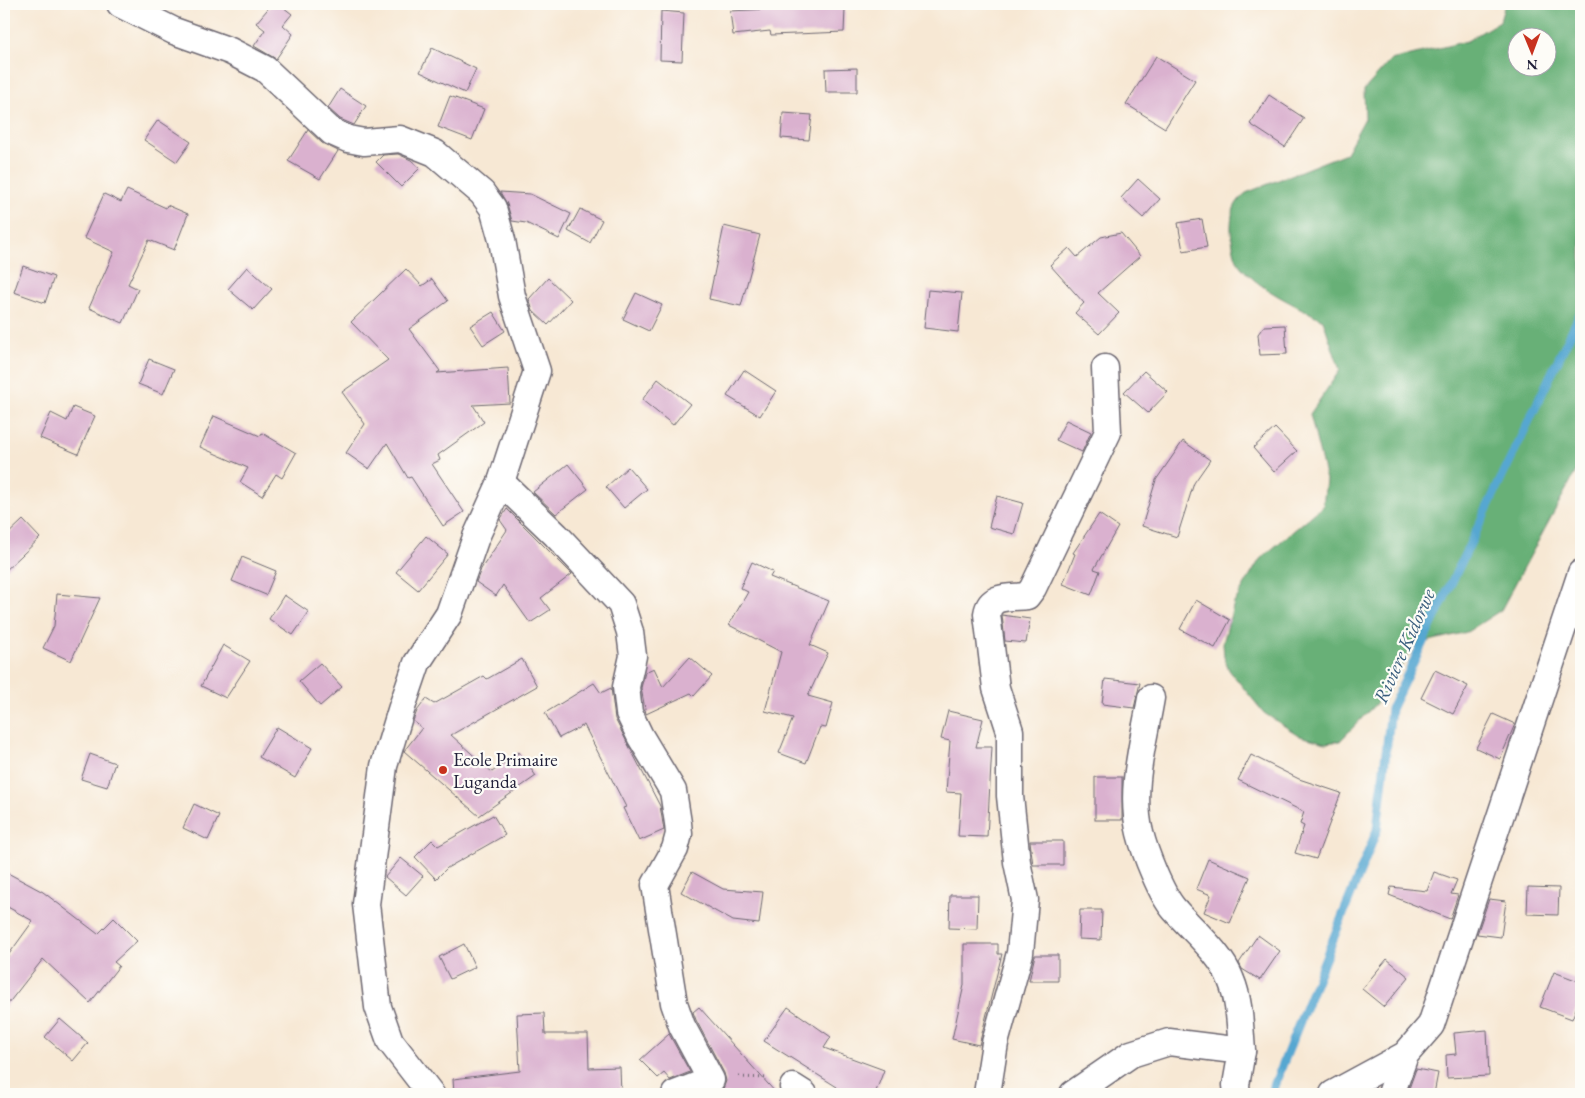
<svg xmlns="http://www.w3.org/2000/svg" width="1585" height="1098" font-family="'EB Garamond',serif">
<style>
.forest{fill:#68b077;stroke:#456959;fill-rule:evenodd}
.lines{fill:none;stroke-linecap:round;stroke-linejoin:round}
.stream{stroke:#57a7d1;stroke-width:9}
.building{fill:#dab1cf}
.minor-casing{stroke:#6d6771;stroke-width:29}
.path{stroke:#6d6771;stroke-width:3;stroke-dasharray:1 4;stroke-linecap:butt}
.minor{stroke:#fff;stroke-width:26}
.poi-dot{fill:#c8321e;stroke:#fdfcf7;stroke-width:2}
.labels{text-anchor:middle;dominant-baseline:central;stroke-width:4.5;stroke-linejoin:round;paint-order:stroke}
.poi-label{font-size:19px;fill:#22223b;stroke:#fdfcf7;text-anchor:start}
.water-label{font-size:20px;font-style:italic;fill:#3a5e7e;stroke:#fdfcf7}
</style>
<rect width="100%" height="100%" fill="#fdfcf7"/>
<filter id="ink" filterUnits="userSpaceOnUse"><feTurbulence type="fractalNoise" baseFrequency=".02" numOctaves="2"/><feDisplacementMap in="SourceGraphic" scale="10" xChannelSelector="R" yChannelSelector="G"/><feConvolveMatrix kernelMatrix="1 2 1 2 8 2 1 2 1" color-interpolation-filters="sRGB"/></filter>
<filter id="wash" filterUnits="userSpaceOnUse"><feTurbulence type="fractalNoise" baseFrequency=".0096" numOctaves="4" result="noise"/><feDisplacementMap in="SourceGraphic" scale="20" xChannelSelector="R" yChannelSelector="G"/><feGaussianBlur stdDeviation="1.12" result="paint"/><feColorMatrix in="noise" values="0 0 0 0 0 0 0 0 0 0 0 0 0 0 0 0 0 1.4 0 .05"/><feComposite in="paint" operator="in"/></filter>
<g filter="url(#wash)">
<rect width="100%" height="100%" fill="#f7e8d4"/>
<path class="forest" d="M1505,4H1581V462L1501,610L1467,632L1413,645L1387,692L1340,741L1326,743L1300,736L1264,713L1229,670L1224,657L1223,643L1234,603L1260,559L1323,506L1326,480L1310,414L1340,370L1323,320C1296,305 1261,291 1241,267C1234,258 1232,241 1231,230C1231,213 1233,204 1246,193L1346,153L1365,118L1364,90L1391,60L1467,41L1500,21ZM1518,38H1548V68H1518Z"/>
<g class="lines">
<path class="stream" d="M1273,1094L1274,1086L1377,830L1391,709L1581,312"/>
</g>
<g id="blocks">
<g class="building">
<path d="M272,4H279L292,14L283,25L293,34L276,59L254,46L265,30L256,23Z"/>
<path d="M769,4H792V6L806,7L832,5V8L845,9L844,32L771,35L770,31L733,35L730,11L769,9Z"/>
<path d="M661,11L684,13L682,61L660,60Z"/>
<path d="M432,48L476,69L465,93L420,72Z"/>
<path d="M1156,56L1195,80L1165,128L1126,104Z"/>
<path d="M857,68V92H826L825,69Z"/>
<path d="M340,89L366,106L354,125L340,119L328,108Z"/>
<path d="M1269,95L1304,118L1285,147L1250,124Z"/>
<path d="M450,96L484,109L472,140L438,127Z"/>
<path d="M783,113L812,115L809,140L781,138Z"/>
<path d="M158,120L191,142L177,162L144,140Z"/>
<path d="M308,130L322,143L338,151L320,179L288,161Z"/>
<path d="M398,154L411,160L420,168L401,187L376,162L383,155Z"/>
<path d="M1138,179L1160,199L1143,218L1121,198Z"/>
<path d="M127,190L166,208L167,205L188,214L174,250L149,240L128,284L138,289L123,323L89,308L114,252L84,238L104,194L121,202Z"/>
<path d="M500,192L530,194L571,214L559,239L526,223L512,221L507,204Z"/>
<path d="M580,209L602,220L590,243L568,231Z"/>
<path d="M1202,219L1207,247L1183,251L1178,223Z"/>
<path d="M724,226L760,235L741,306L709,299Z"/>
<path d="M1121,233L1140,256L1098,293L1119,313L1099,334L1075,313L1084,303L1050,265L1069,248L1077,257L1101,237Z"/>
<path d="M23,266L54,277L45,303L14,292Z"/>
<path d="M247,267L272,289L253,310L228,289Z"/>
<path d="M406,269L422,286L432,279L448,301L409,329L440,371L437,373L508,368L510,403L473,405L484,422L438,455L440,460L432,464L464,512L443,526L411,477L408,478L387,443L369,469L346,453L365,424L342,392L388,360L351,322Z"/>
<path d="M548,278L571,300L548,325L533,311L529,299Z"/>
<path d="M928,290L962,293L958,332L924,328Z"/>
<path d="M636,293L662,305L649,331L623,319Z"/>
<path d="M493,312L505,331L483,345L470,326Z"/>
<path d="M1285,325L1287,354L1260,355L1258,334L1264,326Z"/>
<path d="M149,359L174,369L163,394L138,384Z"/>
<path d="M744,370L776,391L760,416L727,396Z"/>
<path d="M1144,371L1168,392L1148,413L1124,392Z"/>
<path d="M658,379L690,404L673,425L642,400Z"/>
<path d="M73,407L95,416L78,454L40,438L51,413L67,421Z"/>
<path d="M214,416L260,436L262,433L296,453L282,478L276,474L262,496L240,482L248,468L200,447Z"/>
<path d="M1066,420L1091,432L1082,452L1056,440Z"/>
<path d="M1275,428L1297,451L1274,472L1253,448Z"/>
<path d="M1183,441L1210,460L1194,483L1177,537L1142,526L1156,480Z"/>
<path d="M568,464L588,489L556,514L533,492Z"/>
<path d="M628,467L647,489L624,508L606,487Z"/>
<path d="M997,496L1023,503L1014,534L989,527Z"/>
<path d="M507,509L572,574L541,598L550,610L530,623L503,585L496,596L476,582L481,569L507,530L500,520Z"/>
<path d="M1099,514L1118,527L1094,569L1100,571L1091,595L1063,584L1075,554L1073,553Z"/>
<path d="M23,520L40,538L4,572V538Z"/>
<path d="M426,536L448,554L418,590L396,572Z"/>
<path d="M242,557L276,571L266,595L232,581Z"/>
<path d="M752,562L773,572L770,577L829,601L810,645L828,653L808,696L833,703L826,728L820,727L806,763L779,753L793,718L765,711L781,652L729,625L748,592L740,588Z"/>
<path d="M57,594L100,598L71,661L43,648L54,626Z"/>
<path d="M284,595L309,612L293,635L269,619Z"/>
<path d="M1196,600L1230,620L1215,648L1180,629Z"/>
<path d="M1002,615L1030,619L1026,643L1005,641Z"/>
<path d="M223,645L250,661L226,698L201,686Z"/>
<path d="M690,657L712,676L694,696L691,693L646,714L641,688L645,672L654,668L663,687Z"/>
<path d="M522,659L537,686L451,735L492,772L519,752L536,776L479,816L404,751L422,728L413,721L417,711L426,699L434,704L484,676L487,679Z"/>
<path d="M320,663L342,687L320,706L299,681Z"/>
<path d="M1435,670L1468,686L1453,714L1421,698Z"/>
<path d="M1105,679L1140,683L1134,708L1102,704Z"/>
<path d="M594,683L601,693L611,688L615,719L660,806L664,830L639,841L623,808L626,807L584,725L559,738L545,713Z"/>
<path d="M948,711L983,719L976,747H992L987,837L958,836L961,793L946,792L950,741L941,739Z"/>
<path d="M1493,714L1515,724L1500,759L1476,748Z"/>
<path d="M277,727L312,748L295,778L259,757Z"/>
<path d="M90,754L115,763L107,787L81,779Z"/>
<path d="M1251,755L1299,779L1341,793L1316,859L1295,853L1304,826L1300,824L1304,812L1238,780Z"/>
<rect x="1095" y="777" width="27" height="43"/>
<path d="M194,804L219,816L208,840L183,828Z"/>
<path d="M493,815L505,835L447,868L436,879L415,857L432,840L438,846Z"/>
<path d="M1030,841H1063V865H1033Z"/>
<path d="M401,858L423,876L406,895L385,877Z"/>
<path d="M1208,859L1250,877L1230,923L1204,912L1211,895L1196,889Z"/>
<path d="M4,871L43,892L98,934L114,918L137,941L114,962L119,966L90,1003L43,959L4,1009V961L33,921L4,905Z"/>
<path d="M692,872L723,889L763,892L759,924L733,921L681,892Z"/>
<path d="M1434,872L1457,880L1451,894L1458,895L1450,919L1389,895L1391,887L1427,891Z"/>
<path d="M1528,887L1559,888L1558,915L1527,914Z"/>
<path d="M950,895H978L977,929L949,928Z"/>
<path d="M1489,899L1506,901L1501,937L1477,934Z"/>
<path d="M1080,910H1102L1101,940L1079,939Z"/>
<path d="M1258,935L1280,951L1260,980L1242,969L1239,963Z"/>
<path d="M464,944L475,967L450,979L439,957Z"/>
<path d="M964,944H998V954H1002L979,1045L952,1039L964,985Z"/>
<path d="M1035,955H1058V981H1029Z"/>
<path d="M1387,959L1409,977L1384,1007L1362,989Z"/>
<path d="M1554,972L1581,982V996L1572,1019L1540,1007Z"/>
<path d="M699,1007L777,1094H716L723,1089L726,1081L724,1073L696,1020L693,1012Z"/>
<path d="M788,1007L831,1037L824,1048L884,1070L875,1094H834L837,1087L764,1041Z"/>
<path d="M544,1013L545,1034H588L589,1068L620,1067L621,1094H454L453,1079L520,1071L517,1014Z"/>
<path d="M60,1019L88,1043L73,1061L45,1037Z"/>
<path d="M1487,1030L1489,1076L1447,1078L1446,1055L1456,1054L1454,1033Z"/>
<path d="M669,1034L690,1072L670,1080L664,1073L658,1078L640,1060Z"/>
<path d="M1416,1069L1438,1073L1434,1094H1407Z"/>
</g>
</g>
</g>
<g filter="url(#ink)">
<use href="#blocks" fill-opacity="0" stroke="#6d6771" stroke-width="1"/>
<g class="lines">
<defs>
<g id="minor">
<path d="M120,4L174,31L230,51L265,69L332,132L348,139L364,142L400,139L435,153L482,193L493,208L502,240L512,296L537,371L501,482L476,537L449,614L417,663L401,710L384,766L366,904L378,1007L390,1041L431,1094"/>
<path d="M501,482L556,535L621,604L630,632L633,656L626,687L629,713L640,736L673,791L678,823L679,834L675,849L655,885L674,1003L682,1026L711,1080L675,1094"/>
<path d="M1151,698C1144,741 1129,789 1140,833C1145,853 1161,894 1174,909C1192,930 1221,953 1231,980C1240,1001 1240,1028 1242,1051"/>
<path d="M793,1087L804,1094"/>
<path d="M987,1094L995,1043L1020,953L1025,900L1017,862L1010,796V731L996,688L987,614C990,594 1010,598 1027,596L1033,588L1108,432L1105,368"/>
<path d="M1073,1094L1131,1054L1169,1042L1242,1051L1236,1085L1237,1094"/>
<path d="M1333,1094L1405,1055L1431,1025L1581,573"/>
<path d="M1391,1094L1405,1055"/>
</g>
</defs>
<use href="#minor" class="minor-casing"/>
<path class="path" d="M739,1077L768,1078"/>
<use href="#minor" class="minor"/>
</g>
</g>
<circle class="poi-dot" cx="443" cy="770" r="5"/>
<g class="labels">
<g class="poi-label">
<text x="453" y="759">Ecole Primaire<tspan x="453" dy="22">Luganda</tspan></text>
</g>
<g class="water-label">
<text transform="translate(1404 646) rotate(-66)">Riviere Kidorwe</text>
</g>
</g>
<rect width="1585" height="1098" fill="none" stroke="#fdfcf7" stroke-width="20"/>
<g transform="translate(1532 52) rotate(179)"><circle r="24" fill="#fdfcf7" stroke="#a5a5ac"/>
<path d="M0-4L9 19L0 12L-9 19Z" fill="#c8321e"/>
<text y="-8" font-size="14" font-weight="bold" text-anchor="middle" fill="#22223b">N</text>
</g>
</svg>
